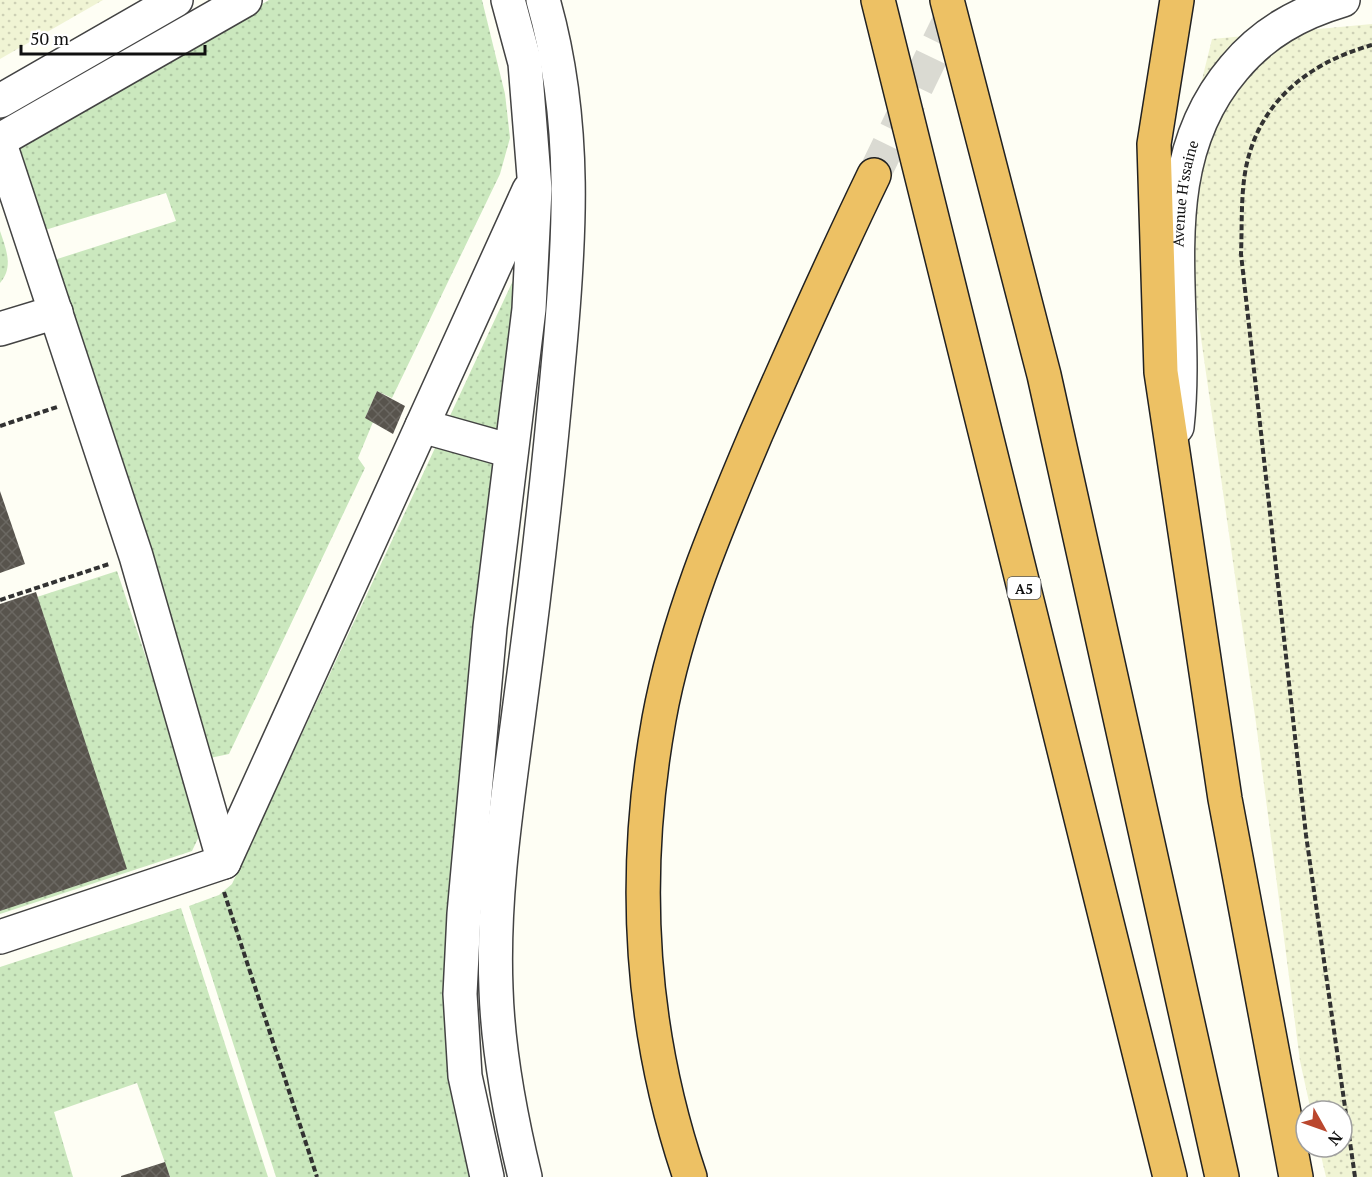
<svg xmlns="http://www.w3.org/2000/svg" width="1372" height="1177" font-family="'PT Serif',serif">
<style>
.farmland{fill:url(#farmland-dots)}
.grass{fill:url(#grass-dots)}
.building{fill:url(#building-cross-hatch)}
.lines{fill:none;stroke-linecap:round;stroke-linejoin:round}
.highway-tunnel{stroke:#dadad2;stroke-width:33;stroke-dasharray:33 16;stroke-linecap:butt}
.minor-casing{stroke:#434343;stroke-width:36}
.highway-casing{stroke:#212121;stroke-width:36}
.path{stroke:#323232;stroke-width:4;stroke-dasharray:6 3;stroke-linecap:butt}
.minor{stroke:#fff;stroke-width:33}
.highway{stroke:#edc164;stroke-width:33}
.labels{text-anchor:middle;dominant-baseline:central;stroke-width:6;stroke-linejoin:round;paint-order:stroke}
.shield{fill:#fff;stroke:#585858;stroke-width:1.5}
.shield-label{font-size:14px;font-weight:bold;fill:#101010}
.street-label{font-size:15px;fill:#101010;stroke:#fff}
</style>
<defs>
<pattern id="farmland-dots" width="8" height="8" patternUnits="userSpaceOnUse" patternTransform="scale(1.5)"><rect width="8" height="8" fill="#f0f4d4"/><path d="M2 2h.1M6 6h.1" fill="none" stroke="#cdd0b5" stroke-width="1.8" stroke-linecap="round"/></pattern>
<pattern id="grass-dots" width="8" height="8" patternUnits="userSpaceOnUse" patternTransform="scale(1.5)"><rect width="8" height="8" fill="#cbe8be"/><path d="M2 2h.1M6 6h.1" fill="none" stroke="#adc6a2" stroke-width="1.8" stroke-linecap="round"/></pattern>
<pattern id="building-cross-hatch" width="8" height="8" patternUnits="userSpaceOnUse" patternTransform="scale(1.5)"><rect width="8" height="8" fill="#58544d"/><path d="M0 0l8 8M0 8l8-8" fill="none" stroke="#6b6862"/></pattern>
</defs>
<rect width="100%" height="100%" fill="#fefef4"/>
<g class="farmland">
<path d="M0,0H103L0,59Z"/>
<path d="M1372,24V1177H1326L1319,1147H1342V1111H1311L1300,1061L1256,723L1178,177L1212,39Z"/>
</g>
<g class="grass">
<path d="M269,0H482L505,94L510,138L500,174L392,398L377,391L365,418L373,422L358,458L365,468L229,754L205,759L51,261L176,221L166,193L32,234L15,150Z"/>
<path d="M0,231C6,249 14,267 0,283Z"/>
<path d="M523,259L454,1086L470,1177H276L189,906L219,895L232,884Z"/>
<path d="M117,571L203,828L192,851L0,914V609Z"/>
<path d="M181,908L268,1177H170L137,1083L54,1112L73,1177H0V967Z"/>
</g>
<g class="building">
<path d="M377,391L405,406L393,434L365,418Z"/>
<path d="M0,491L25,564L0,573Z"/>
<path d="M36,592L127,869L0,911V604Z"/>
<path d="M165,1162L170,1177H121V1176Z"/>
</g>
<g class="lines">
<path class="highway-tunnel" d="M874,175L959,0"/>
<defs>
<g id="minor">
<path d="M0,101L176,0"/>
<path d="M0,140L245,0"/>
<path d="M0,144L136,556L224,862"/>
<path d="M0,329L56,312"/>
<path d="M422,426L511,451"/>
<path id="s1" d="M1177,427C1191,305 1146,171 1234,68C1263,33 1299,13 1343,0"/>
<path d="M0,937L224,862L529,190"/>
<path d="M487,1177L465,1076L460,994L464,914L490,627L529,309L535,189L525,63L508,0"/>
<path d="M525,1177C510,1115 498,1053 496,989C492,894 508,798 520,704C535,592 548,479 558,367C570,242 578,122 543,0"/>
</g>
<g id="highway">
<path d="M878,0L1170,1177"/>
<path d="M947,0L1044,375L1222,1177"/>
<path d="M1177,0L1154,144L1161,372L1225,799L1296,1177"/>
<path d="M690,1177C639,1027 631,875 659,719C677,620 717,526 756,434C794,347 833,260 874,175"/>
</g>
</defs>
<use href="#minor" class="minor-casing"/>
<use href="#highway" class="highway-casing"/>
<g class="path">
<path d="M0,426L57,407"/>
<path d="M0,600L109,564"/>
<path d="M224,892L317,1177"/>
<path d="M1355,1177L1306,835L1241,254C1242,230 1241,204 1244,180C1253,107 1304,64 1372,45"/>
</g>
<use href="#minor" class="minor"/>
<use href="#highway" class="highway"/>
</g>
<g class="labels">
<rect class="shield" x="1007.5" y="577" width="33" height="22" rx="4.5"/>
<g class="shield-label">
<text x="1024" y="588">A5</text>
</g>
<g class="street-label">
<text stroke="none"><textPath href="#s1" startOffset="234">Avenue H'ssaine</textPath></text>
</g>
</g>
<g transform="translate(1324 1129) rotate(130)"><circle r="28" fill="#ffffff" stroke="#9f9f9f" stroke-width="1.5"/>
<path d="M0-4.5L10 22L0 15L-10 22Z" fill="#ba472e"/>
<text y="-9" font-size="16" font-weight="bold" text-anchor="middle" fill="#101010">N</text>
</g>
<path d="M21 45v9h184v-9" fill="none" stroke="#101010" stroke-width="3"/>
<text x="30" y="45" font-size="18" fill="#101010" stroke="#ffffff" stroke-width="4.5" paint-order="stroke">50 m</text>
</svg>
